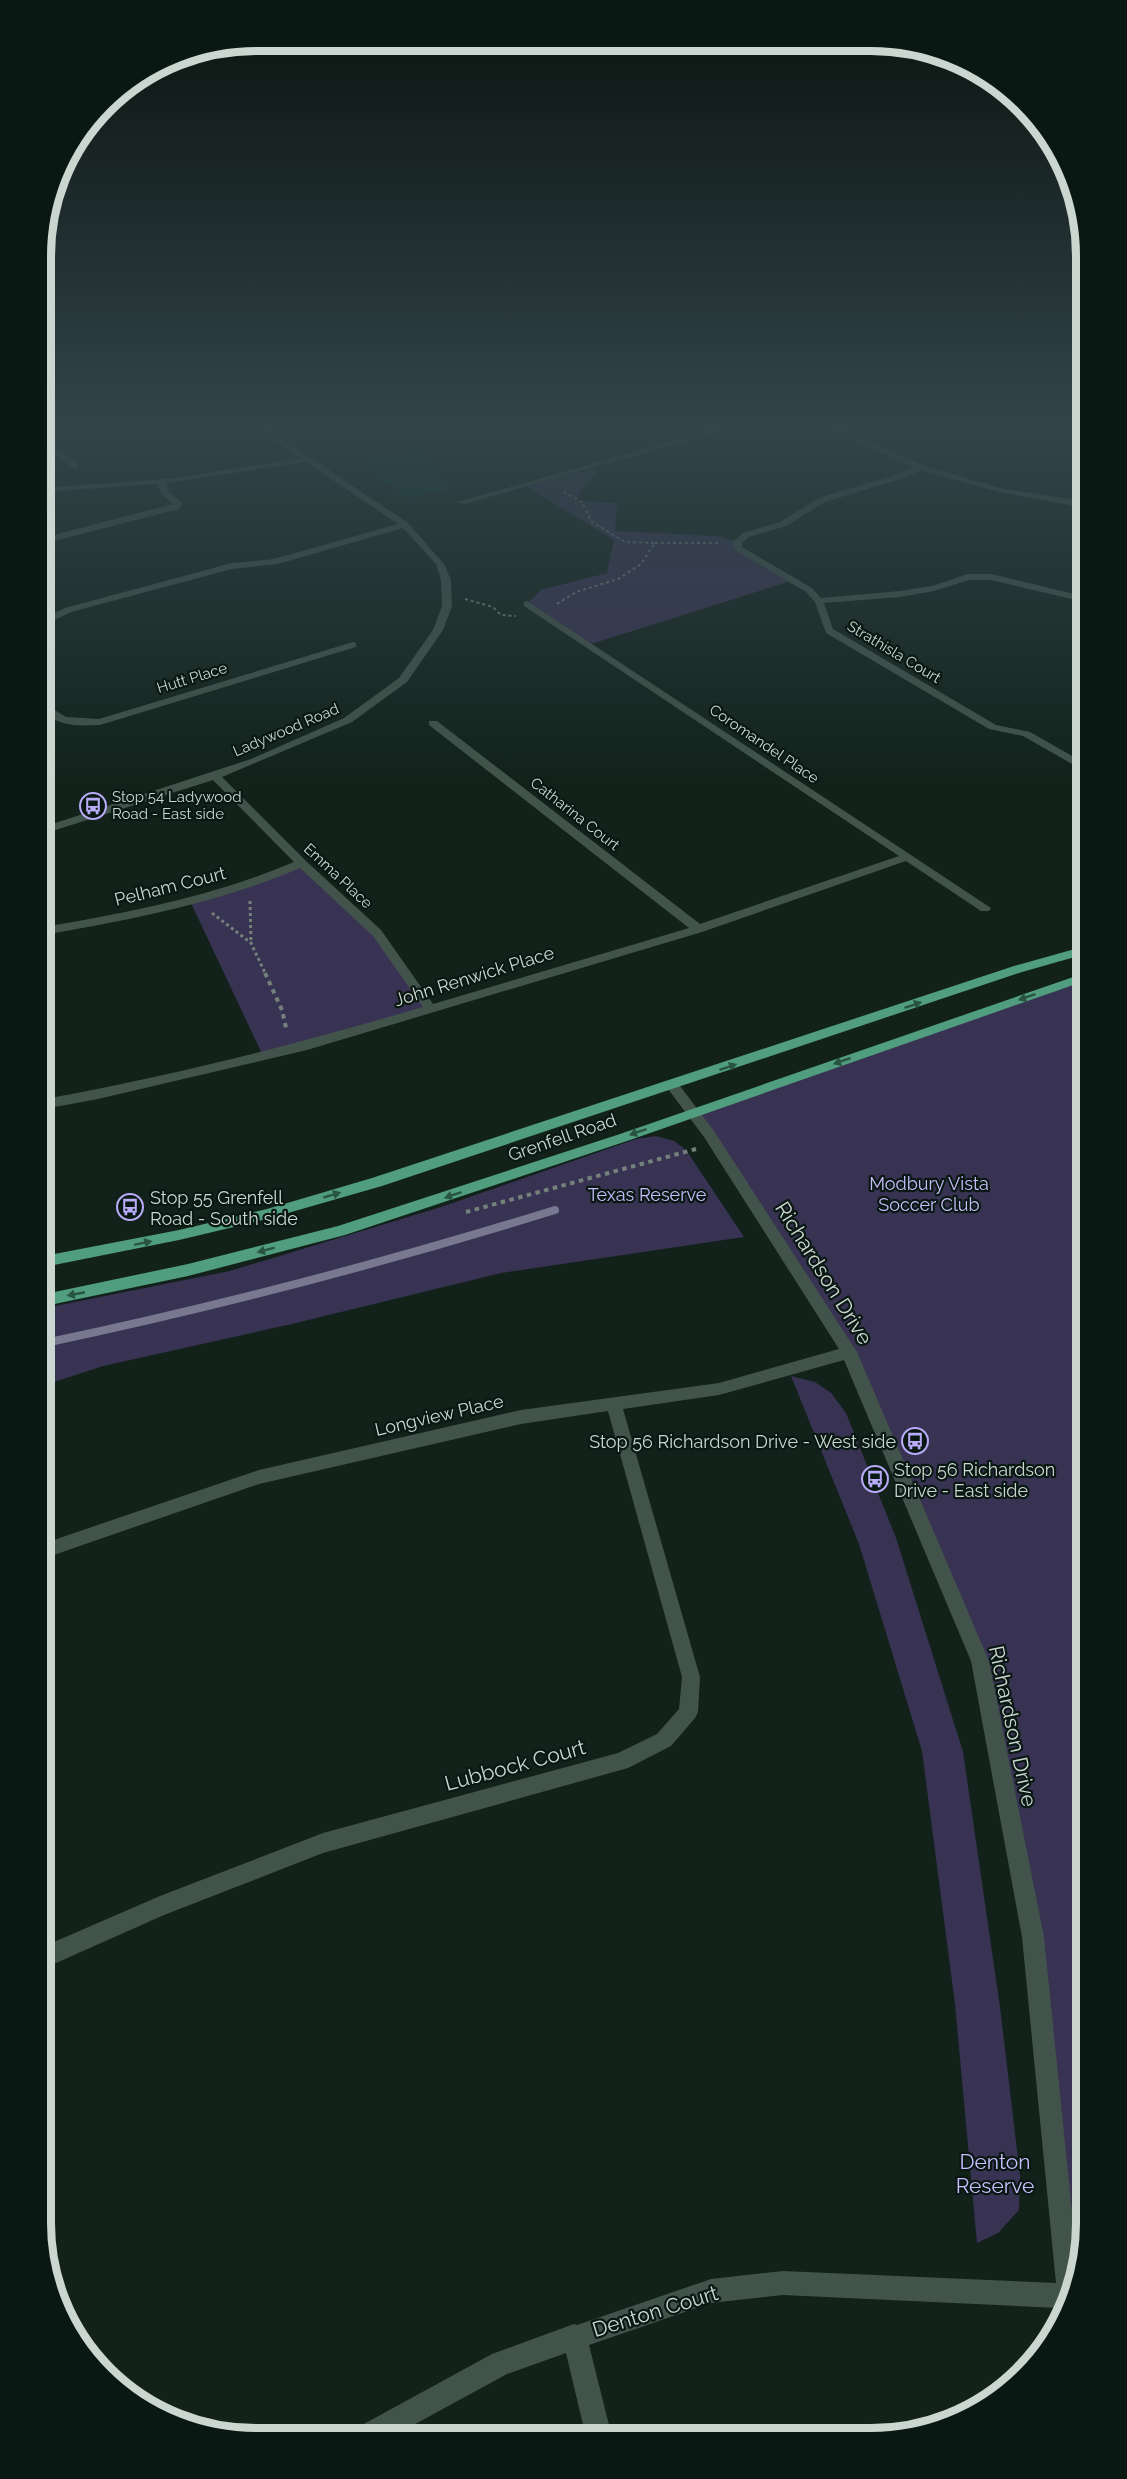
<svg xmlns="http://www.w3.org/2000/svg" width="1127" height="2479" font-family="Raleway,sans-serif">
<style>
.green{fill:#393353}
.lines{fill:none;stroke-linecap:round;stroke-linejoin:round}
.stream{stroke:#797891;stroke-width:8}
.building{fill:#053726}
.path-far2{stroke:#74817b;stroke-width:2;stroke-dasharray:3 3;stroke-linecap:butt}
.path-far1{stroke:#74817b;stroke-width:3;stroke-dasharray:3 3;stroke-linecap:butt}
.path{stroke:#74817b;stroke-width:4;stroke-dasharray:4.5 4.5;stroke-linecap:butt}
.minor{fill:#42534b;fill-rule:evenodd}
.major{fill:#509d7f;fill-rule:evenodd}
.oneway{fill:#295443}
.labels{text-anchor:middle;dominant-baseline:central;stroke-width:4.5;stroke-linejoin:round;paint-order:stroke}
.far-street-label{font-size:15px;fill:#ccd6d1;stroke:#091812}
.far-poi-label{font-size:15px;fill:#ccd6d1;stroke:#091812;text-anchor:start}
.street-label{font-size:18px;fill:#ccd6d1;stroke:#091812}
.park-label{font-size:18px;fill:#c7bdfd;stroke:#091812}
.poi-label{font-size:18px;fill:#ccd6d1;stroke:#091812;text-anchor:start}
.near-street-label{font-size:21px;fill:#ccd6d1;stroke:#091812}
.near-park-label{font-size:21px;fill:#c7bdfd;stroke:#091812}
.rim{fill:none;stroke:#ccd6d1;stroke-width:8}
</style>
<rect width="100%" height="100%" fill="#12221b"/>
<g class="green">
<path d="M599,468L580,493L578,501L617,503L615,531L717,536L737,542L738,548L794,580L588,645L527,604L541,590L607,573L614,540L524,485Z"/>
<path d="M302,863L377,933L430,1008L264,1058L191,903Z"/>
<path d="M1082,978L1086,2237L1082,2255L1065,2252L1033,1937L980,1661L849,1352L693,1113Z"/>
<path d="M656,1136L674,1141L686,1150L744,1237L501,1273L296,1323L103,1366L45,1385V1308L230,1271L441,1207L636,1139Z"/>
<path d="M791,1376L815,1382L831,1393L846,1413L896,1538L963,1752L1000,2007L1020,2176L1019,2210L998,2233L977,2243L955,2004L922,1751L859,1544Z"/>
</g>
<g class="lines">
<path class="stream" d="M45,1343C217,1307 387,1262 555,1210"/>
</g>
<path class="building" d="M417,448L444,471L434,473L452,488L406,498L390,484L385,485L359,462Z"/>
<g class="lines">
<g class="path-far2">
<path d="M655,543H720"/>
<path d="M465,599L493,607L501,615L516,616"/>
<path d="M557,604L576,592L618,579L641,564L655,543L625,542L591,521L582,502L562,491"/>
</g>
<g class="path-far1">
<path d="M250,901L251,942"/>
<path d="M212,913L251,943L266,975"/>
</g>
<g class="path">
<path d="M265,973L282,1010L287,1032"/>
<path d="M466,1212L696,1149"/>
</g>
<g class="minor">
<path d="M261,431H271L408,523L444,564L451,580L452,606L443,630L407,682L352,722L222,777L306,861L381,930L433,1004L689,928L429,725V721H437L700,924L899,856L524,606V602L527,601L991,908L989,911H981L906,861L702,932L307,1050L98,1099L44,1109V1099C172,1076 298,1044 423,1007L373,936L300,868C218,903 131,920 43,935V927C129,913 214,896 294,862L213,780L43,834V827L251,759L344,718L399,678L433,630L442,606L441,580L436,564L403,528L278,564L232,569L71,612L42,626V619L65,608L232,563L274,559L398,524L306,462L167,483L168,491L182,503L179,509L42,544V538L173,504L161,494L158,484L42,492V488L176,478L300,458Z"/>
<path d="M708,431H722L464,504L457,502Z"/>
<path d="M836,431H847L922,465L1000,488L1080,501V507L999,492L920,470L910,476L825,502L786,526L749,537L742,543V547L812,588L821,598L900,591L932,586L968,574H991L1079,595L1080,597L1076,600L991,580H969L934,591L900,597L824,603L833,629L996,725L1030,732L1081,761V769L1023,736L989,729L826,633L815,602L806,592L735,550L733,542L743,533L780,522L819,498L904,472L913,467Z"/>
<path d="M42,437L78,464V468H72L42,443Z"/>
<path d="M353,642L356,643V647L100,725C79,726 59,727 43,711V703L66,717L99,719Z"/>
<path d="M672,1081L677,1082L714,1131L857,1352L989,1661L1044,1937L1078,2270L1070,2305L1064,2316L1058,2308L783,2295L711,2303L589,2345L611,2433H585L566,2353L507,2374L397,2434H358L362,2425L492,2354L574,2324L577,2325L711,2279L783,2271L1056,2283L1022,1937L971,1661L844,1360L719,1395L623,1409L700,1677L698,1712L695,1718L671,1746L628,1768L323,1853L164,1915L47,1967V1945L160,1896L323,1833L618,1753L657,1734L679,1709L682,1677L608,1411L521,1424L259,1484L45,1558V1543L259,1470L521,1410L719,1383L839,1349L704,1137L665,1085Z"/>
</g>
<g class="major">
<path d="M1082,947V955L1022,972L382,1186L267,1219L179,1240L44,1267V1256L179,1230L267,1209L372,1178L1014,966Z"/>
<path d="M1082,974V982L630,1140L345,1235L188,1276L45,1306V1294L188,1264L338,1226L620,1134Z"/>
</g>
</g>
<defs><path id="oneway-solid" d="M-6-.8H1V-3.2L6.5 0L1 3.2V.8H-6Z" transform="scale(1.5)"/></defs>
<g class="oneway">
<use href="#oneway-solid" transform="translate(1027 997) rotate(161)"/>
<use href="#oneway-solid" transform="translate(913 1005) rotate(-19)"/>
<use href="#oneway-solid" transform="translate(842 1061) rotate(161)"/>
<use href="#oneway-solid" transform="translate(728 1067) rotate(-18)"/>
<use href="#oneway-solid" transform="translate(638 1132) rotate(161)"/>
<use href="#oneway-solid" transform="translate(332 1195) rotate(-16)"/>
<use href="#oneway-solid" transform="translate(453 1195) rotate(161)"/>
<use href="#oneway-solid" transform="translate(143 1243) rotate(-12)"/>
<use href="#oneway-solid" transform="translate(266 1250) rotate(165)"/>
<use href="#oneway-solid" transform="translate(76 1294) rotate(169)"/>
</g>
<linearGradient id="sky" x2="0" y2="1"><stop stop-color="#0a130f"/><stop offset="0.55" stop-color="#33444a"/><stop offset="1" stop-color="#33444a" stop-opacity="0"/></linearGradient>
<rect width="1127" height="778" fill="url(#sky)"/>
<defs>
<symbol id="bus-ring" viewBox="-11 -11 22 22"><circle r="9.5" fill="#091812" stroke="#b8abf7" stroke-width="1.5"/><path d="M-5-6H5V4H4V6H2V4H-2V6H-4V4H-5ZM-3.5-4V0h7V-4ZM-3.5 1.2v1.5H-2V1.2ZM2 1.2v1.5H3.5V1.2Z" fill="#b8abf7"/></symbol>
</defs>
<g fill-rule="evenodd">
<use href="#bus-ring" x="78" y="791" width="30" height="30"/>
<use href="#bus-ring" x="115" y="1192" width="30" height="30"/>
<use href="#bus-ring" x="900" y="1426" width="30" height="30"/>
<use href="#bus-ring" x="860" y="1464" width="30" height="30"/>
</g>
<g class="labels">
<g class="far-street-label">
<text transform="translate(894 652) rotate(31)">Strathisla Court</text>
<text transform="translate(192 678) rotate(-17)">Hutt Place</text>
<text transform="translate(286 730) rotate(-23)">Ladywood Road</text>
<text transform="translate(764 744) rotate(34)">Coromandel Place</text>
<text transform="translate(575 814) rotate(38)">Catharina Court</text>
<text transform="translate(338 876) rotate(43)">Emma Place</text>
</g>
<g class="far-poi-label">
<text x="112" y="797">Stop 54 Ladywood<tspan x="112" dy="17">Road - East side</tspan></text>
</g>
<g class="street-label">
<text transform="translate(170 886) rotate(-14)">Pelham Court</text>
<text transform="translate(474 976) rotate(-17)">John Renwick Place</text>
<text transform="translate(562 1137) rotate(-19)">Grenfell Road</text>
<text transform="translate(439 1415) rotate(-13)">Longview Place</text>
</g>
<g class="park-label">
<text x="929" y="1183">Modbury Vista<tspan x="929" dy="21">Soccer Club</tspan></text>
<text x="647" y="1194">Texas Reserve</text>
</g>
<g class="poi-label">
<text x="150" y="1197">Stop 55 Grenfell<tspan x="150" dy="21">Road - South side</tspan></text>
<text x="896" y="1441" text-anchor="end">Stop 56 Richardson Drive - West side</text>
<text x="894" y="1469">Stop 56 Richardson<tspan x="894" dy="21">Drive - East side</tspan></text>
</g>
<g class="near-street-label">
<text transform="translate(824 1273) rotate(58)">Richardson Drive</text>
<text transform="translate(1013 1726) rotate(78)">Richardson Drive</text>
<text transform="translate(515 1765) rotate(-15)">Lubbock Court</text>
<text transform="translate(655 2311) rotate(-17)">Denton Court</text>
</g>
<g class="near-park-label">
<text x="995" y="2161">Denton<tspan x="995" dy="24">Reserve</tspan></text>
</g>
</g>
<path d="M0 0H1127V2479H0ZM256 51H871A205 205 0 0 1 1076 256V2223A205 205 0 0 1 871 2428H256A205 205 0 0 1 51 2223V256A205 205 0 0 1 256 51Z" fill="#091812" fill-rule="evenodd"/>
<path class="rim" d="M256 51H871A205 205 0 0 1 1076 256V2223A205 205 0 0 1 871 2428H256A205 205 0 0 1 51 2223V256A205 205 0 0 1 256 51Z"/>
</svg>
